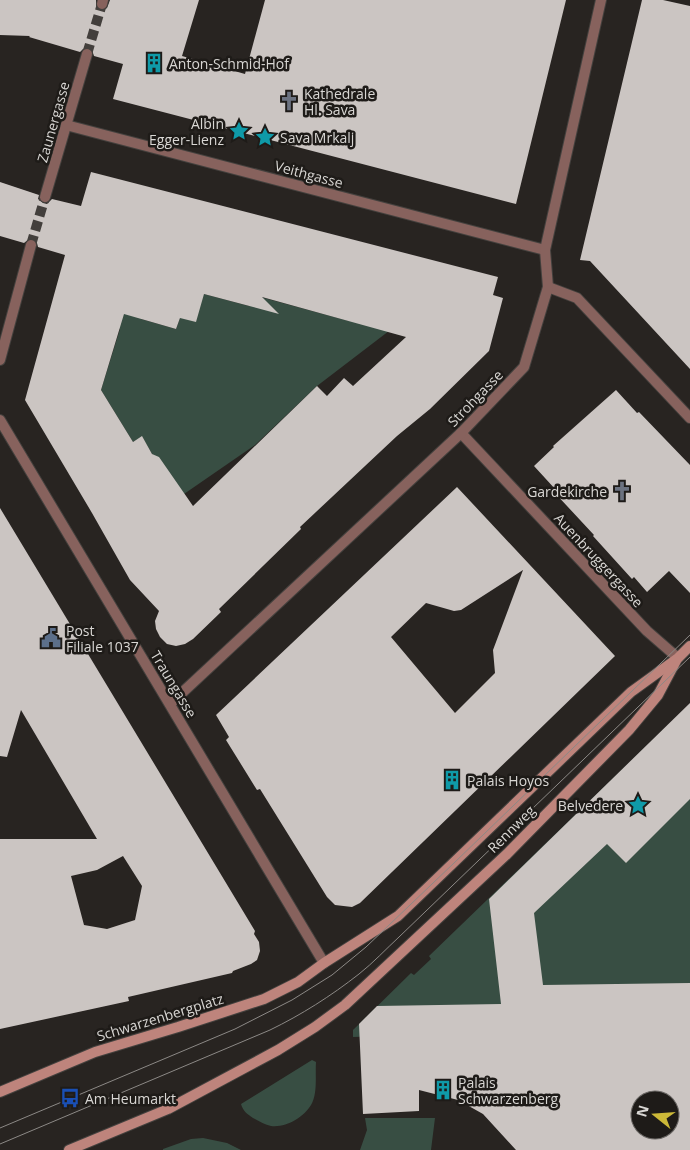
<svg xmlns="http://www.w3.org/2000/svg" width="690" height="1150" font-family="'Open Sans',sans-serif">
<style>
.green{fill:#384e43}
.building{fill:#cbc5c2;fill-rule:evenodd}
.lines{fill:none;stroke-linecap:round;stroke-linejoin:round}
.street-tunnel{stroke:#433f3c;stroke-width:10;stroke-dasharray:10 5;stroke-linecap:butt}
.street-casing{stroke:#44413e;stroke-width:12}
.secondary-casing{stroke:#44413e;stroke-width:12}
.street{stroke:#87625d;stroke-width:10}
.secondary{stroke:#be847c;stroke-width:10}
.tram{stroke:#8c8986;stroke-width:1}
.labels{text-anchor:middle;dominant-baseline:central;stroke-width:5;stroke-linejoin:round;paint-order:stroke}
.poi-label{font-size:14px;fill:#d9d7d4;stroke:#1e1b18;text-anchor:start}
.street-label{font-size:14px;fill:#d9d7d4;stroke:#1e1b18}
</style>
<rect width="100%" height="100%" fill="#282421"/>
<g class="green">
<path d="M122,240L141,319L176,329L180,318L204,294L249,306L253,295L349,321H402L317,386L255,445L184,494L152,454L142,437L133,442L101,390L120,329L113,326Z"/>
<path d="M690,704V1029L504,1032L353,1037V1030L411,973L414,975L431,959L429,956Z"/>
<path d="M312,1060L316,1062C315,1075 318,1093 311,1105C304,1117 286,1128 271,1126C265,1125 259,1121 253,1118C247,1114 243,1111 241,1104Z"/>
<path d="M365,1118H435L431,1150H360L367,1130Z"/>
<path d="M203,1138L227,1143L241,1150H163V1149L191,1139Z"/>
</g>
<g class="building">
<path d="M0,0H96V6L101,11L107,8L110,0H199L182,56L245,74L265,0H566L516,204L113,99L123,64L94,56L92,50L88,47L83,49L80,52L29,37L30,36L0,35Z"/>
<path d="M642,0H663L690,6V369L590,261L580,260Z"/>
<path d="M91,172L498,277L493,295L503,298L489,351L430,409L397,436L300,527L301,529L219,609L221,612L193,639L185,644L176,646L167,644L160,637L156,629L155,621L159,611L130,580L92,513L25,400L65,255L38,247L37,243L33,239H29L24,243L0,236V182L39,195L38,199L43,203L47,204L52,199L81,206ZM204,294L279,314L262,297L406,337L353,386L344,378L327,396L317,386L193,506L159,457L152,454L142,436L133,442L101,390L124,314L176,329L180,318L196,322Z"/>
<path d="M616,390L637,413L639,412L690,465V593L669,571L647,592L634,577L632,579L593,536L594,535L554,492L556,490L534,466L554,447L553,446Z"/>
<path d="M457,487L615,656L360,903L352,907L335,905L327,897L260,789L257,790L226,740L229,737L216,715ZM523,570L493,650L495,673L455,713L391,637L426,603L454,611L461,610Z"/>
<path d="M0,508L255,931L254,934L259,942L260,951L257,960L251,964L233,971L232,973L128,997L129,1001L0,1029V839H97L21,710L7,757L0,756ZM123,856L142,886L135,920L107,929L84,925L71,876L97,870Z"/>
<path d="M690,703V799L626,863L607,844L534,913L543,985L690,983V1150H516L483,1114L458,1100L419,1090V1111L363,1114L359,1024L377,1006L501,1004L489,899ZM640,1100H670V1130H640Z"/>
</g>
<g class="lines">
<g class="street-tunnel">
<path d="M87,54L102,4"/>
<path d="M31,245L45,197"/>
</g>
<defs>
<g id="street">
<path d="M102,4L103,0"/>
<path d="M66,125L545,250"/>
<path d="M45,197L87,54"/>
<path d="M548,287L577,298L690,418"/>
<path d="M0,360L31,245"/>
<path d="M0,420L324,963"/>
<path d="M461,433L647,631L678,658"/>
<path d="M170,704L461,433L524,367L548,287L545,250L601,0"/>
</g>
<g id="secondary">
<path d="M0,1092L95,1052L178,1027L264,999L298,982L324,963L398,916L631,692L678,658L690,646"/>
<path d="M69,1150L168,1109L278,1050L315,1027L345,1005L507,854L629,730L658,695L676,661"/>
</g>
</defs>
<use href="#street" class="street-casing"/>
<use href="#secondary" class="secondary-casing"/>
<use href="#street" class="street"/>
<use href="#secondary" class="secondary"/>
<g class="tram">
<path d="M0,1128L235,1029L292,1000L332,975L366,947L454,863L690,635"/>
<path d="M0,1144L270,1030C301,1015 331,996 359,974C373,963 386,949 399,937L690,657"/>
</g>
</g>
<defs>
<symbol id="building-bare" viewBox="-9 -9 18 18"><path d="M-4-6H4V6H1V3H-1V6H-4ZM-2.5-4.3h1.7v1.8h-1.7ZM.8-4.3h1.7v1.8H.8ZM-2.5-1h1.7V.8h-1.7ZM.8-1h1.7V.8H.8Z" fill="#0f9aa8" stroke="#1e1b18" stroke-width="2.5" paint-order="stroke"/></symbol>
<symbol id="church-bare" viewBox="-9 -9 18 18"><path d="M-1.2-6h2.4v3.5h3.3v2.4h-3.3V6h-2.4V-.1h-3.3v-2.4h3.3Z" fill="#6b7280" stroke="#1e1b18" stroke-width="2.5" paint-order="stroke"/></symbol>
<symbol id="sight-bare" viewBox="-9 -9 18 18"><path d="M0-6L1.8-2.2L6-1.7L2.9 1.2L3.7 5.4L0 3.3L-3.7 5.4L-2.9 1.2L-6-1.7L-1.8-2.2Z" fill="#0f9aa8" stroke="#1e1b18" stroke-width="2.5" paint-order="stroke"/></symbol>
<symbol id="civic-bare" viewBox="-9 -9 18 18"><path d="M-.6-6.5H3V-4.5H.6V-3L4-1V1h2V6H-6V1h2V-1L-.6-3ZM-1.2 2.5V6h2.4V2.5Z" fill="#5c6f8a" stroke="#1e1b18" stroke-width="2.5" paint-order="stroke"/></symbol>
<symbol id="bus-bare" viewBox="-9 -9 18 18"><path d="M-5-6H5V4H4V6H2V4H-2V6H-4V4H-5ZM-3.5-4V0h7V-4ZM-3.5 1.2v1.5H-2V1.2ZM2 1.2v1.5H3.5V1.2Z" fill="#1a4fb4" stroke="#1e1b18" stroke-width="2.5" paint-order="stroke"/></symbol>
</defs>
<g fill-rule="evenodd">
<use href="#building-bare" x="140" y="49" width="28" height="28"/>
<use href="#church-bare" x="275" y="87" width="28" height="28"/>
<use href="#sight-bare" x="225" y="117" width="28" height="28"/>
<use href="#sight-bare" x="251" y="123" width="28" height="28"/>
<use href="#church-bare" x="608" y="477" width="28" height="28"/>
<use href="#civic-bare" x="37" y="624" width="28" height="28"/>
<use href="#building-bare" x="438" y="766" width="28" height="28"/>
<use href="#sight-bare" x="624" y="791" width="28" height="28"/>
<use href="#building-bare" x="429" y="1076" width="28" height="28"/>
<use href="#bus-bare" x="56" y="1084" width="28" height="28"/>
</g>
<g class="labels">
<g class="poi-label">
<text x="169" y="63">Anton-Schmid-Hof</text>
<text x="304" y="93">Kathedrale<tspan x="304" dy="16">Hl. Sava</tspan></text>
<text x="224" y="123" text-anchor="end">Albin<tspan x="224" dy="16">Egger-Lienz</tspan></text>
<text x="280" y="137">Sava Mrkalj</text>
<text x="607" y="491" text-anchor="end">Gardekirche</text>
<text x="66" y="630">Post<tspan x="66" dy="16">Filiale 1037</tspan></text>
<text x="467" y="780">Palais Hoyos</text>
<text x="623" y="805" text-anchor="end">Belvedere</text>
<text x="458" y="1082">Palais<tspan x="458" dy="16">Schwarzenberg</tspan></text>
<text x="85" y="1098">Am Heumarkt</text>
</g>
<g class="street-label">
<text transform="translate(53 122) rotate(-74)">Zaunergasse</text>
<text transform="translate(309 174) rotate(15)">Veithgasse</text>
<text transform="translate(475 398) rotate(-46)">Strohgasse</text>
<text transform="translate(599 560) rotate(47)">Auenbruggergasse</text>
<text transform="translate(174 684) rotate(59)">Traungasse</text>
<text transform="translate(511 829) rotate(-45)">Rennweg</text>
<text transform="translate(160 1017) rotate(-17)">Schwarzenbergplatz</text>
</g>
</g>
<g transform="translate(655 1115) rotate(287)"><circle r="24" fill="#1e1b18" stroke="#696663"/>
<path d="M0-4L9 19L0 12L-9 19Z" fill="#ccb938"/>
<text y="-8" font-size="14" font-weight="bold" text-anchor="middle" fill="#d9d7d4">N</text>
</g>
</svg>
